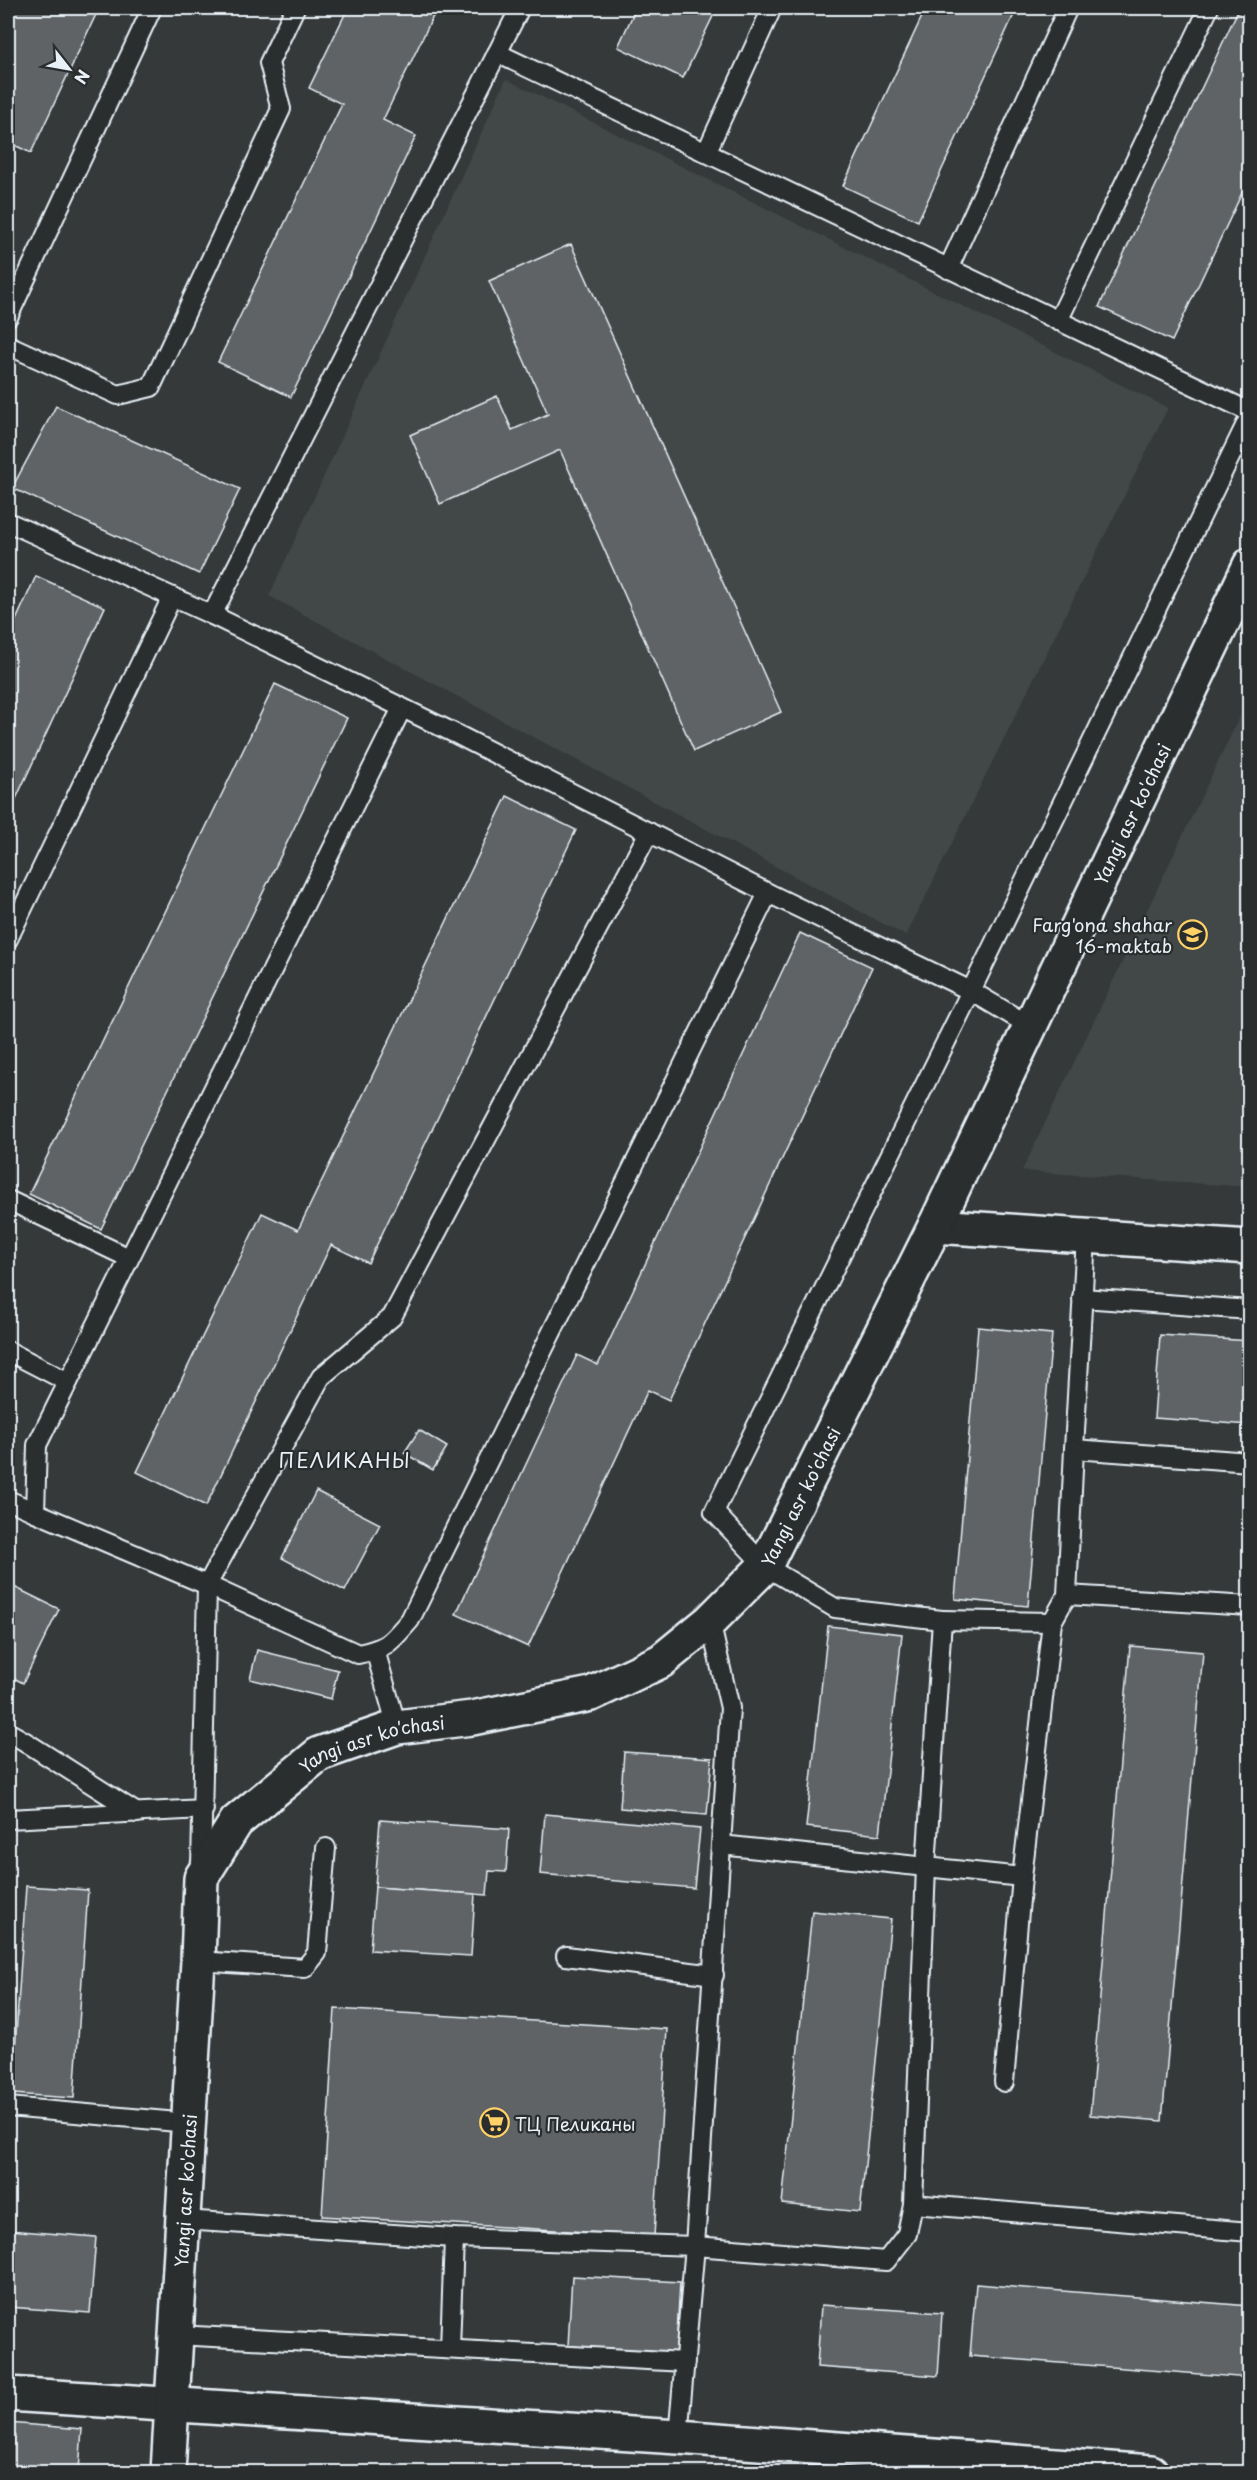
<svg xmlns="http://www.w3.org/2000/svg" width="1257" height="2480" font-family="'Playpen Sans',sans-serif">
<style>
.built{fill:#424647}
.building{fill:#5f6365;stroke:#e8f1f8;stroke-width:1.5}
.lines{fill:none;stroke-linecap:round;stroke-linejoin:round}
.lane-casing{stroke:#e8f1f8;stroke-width:22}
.street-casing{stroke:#e8f1f8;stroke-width:38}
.lane{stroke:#2a2d2e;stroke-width:18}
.street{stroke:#2a2d2e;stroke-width:33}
.labels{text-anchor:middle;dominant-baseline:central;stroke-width:4.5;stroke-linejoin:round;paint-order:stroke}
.street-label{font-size:18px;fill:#e8f1f8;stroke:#2a2d2e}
.poi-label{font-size:18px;fill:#e8f1f8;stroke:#2a2d2e;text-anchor:end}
.neighbourhood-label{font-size:20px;letter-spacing:1.5px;fill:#e8f1f8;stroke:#2a2d2e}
</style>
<rect width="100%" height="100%" fill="#35393a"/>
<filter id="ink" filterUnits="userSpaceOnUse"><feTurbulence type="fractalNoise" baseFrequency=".0167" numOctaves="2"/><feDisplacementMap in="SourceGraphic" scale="12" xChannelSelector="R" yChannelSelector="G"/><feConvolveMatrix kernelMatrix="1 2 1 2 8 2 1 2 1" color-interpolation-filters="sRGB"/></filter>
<g filter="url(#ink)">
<g class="built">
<path d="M506,79L1168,408L906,936L269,596Z"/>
<path d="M1249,697V1187L1022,1171Z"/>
</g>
<g class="building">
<path d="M8,8H99L31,153L8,142Z"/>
<path d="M348,8H437L383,120L416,136L291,397L218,362L342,104L309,88Z"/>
<path d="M636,8H717L683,78L618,47Z"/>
<path d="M926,8H1017L918,221L843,186Z"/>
<path d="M1239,8H1250V176L1172,341L1099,307Z"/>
<path d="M571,244L781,712L694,751L560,450L440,504L410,435L497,396L512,430L548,414L489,281Z"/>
<path d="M56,406L240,489L199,574L12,488Z"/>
<path d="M36,576L105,607L8,816V638Z"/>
<path d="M275,684L347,718L101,1229L29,1194Z"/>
<path d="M507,796L576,830L368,1263L331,1245L206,1506L137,1472L262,1213L298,1230Z"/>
<path d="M800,933L872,967L669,1400L648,1390L528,1647L456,1614L577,1355L598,1365Z"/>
<path d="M978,1327L1052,1334L1028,1606L955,1599Z"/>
<path d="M1160,1335L1250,1341V1425L1154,1418Z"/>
<path d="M419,1430L447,1447L433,1470L404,1453Z"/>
<path d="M316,1491L380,1524L345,1591L282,1558Z"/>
<path d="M8,1584L59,1609L23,1683L8,1675Z"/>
<path d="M828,1626L902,1634L880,1835L806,1827Z"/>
<path d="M1130,1646L1203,1652L1162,2121L1090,2115Z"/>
<path d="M257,1650L338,1670L331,1699L250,1679Z"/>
<path d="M624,1752L712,1758L707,1815L620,1808Z"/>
<path d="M545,1814L700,1829L694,1888L540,1874Z"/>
<path d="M380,1820L509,1829L506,1872L489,1871L487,1895L375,1887Z"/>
<path d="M26,1886L88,1890L74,2098L12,2094Z"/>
<path d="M375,1887L475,1894L471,1956L370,1950Z"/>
<path d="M812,1911L891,1919L860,2212L782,2204Z"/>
<path d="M335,2009L667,2029L654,2236L322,2216Z"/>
<path d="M8,2230L96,2237L90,2313L8,2307Z"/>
<path d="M572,2276L680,2282L676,2352L568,2346Z"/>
<path d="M976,2284L1250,2306V2378L970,2356Z"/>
<path d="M821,2305L942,2313L938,2376L817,2367Z"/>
<path d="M8,2423L82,2429L79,2471L8,2465Z"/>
</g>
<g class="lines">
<defs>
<g id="lane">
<path d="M497,53L1250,412"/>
<path d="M706,153L772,8"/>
<path d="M948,269L1068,8"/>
<path d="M8,317L152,8"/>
<path d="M1058,321L1209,8"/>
<path d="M8,345L118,395L151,387L281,109L269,63L295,8"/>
<path d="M8,522L212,615L458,735L768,893L971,991L1030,1026"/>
<path d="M212,615L520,8"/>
<path d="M649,832L392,1317L321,1377L207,1585L358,1654C388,1648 391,1642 410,1620L768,893"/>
<path d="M8,939L172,597"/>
<path d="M8,1200L129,1258"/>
<path d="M1086,1237L1074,1449L1250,1462"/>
<path d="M1082,1298L1250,1310"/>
<path d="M8,1351L68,1382"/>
<path d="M8,1500L35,1512"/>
<path d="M1067,1595L1250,1606"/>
<path d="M942,1620L835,1608L765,1566L714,1512L971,991L1250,416"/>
<path d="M710,1621L730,1708L721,1845L926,1867L942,1620L1052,1622L1067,1595L1074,1449"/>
<path d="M375,1650L397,1727"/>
<path d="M8,1732L24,1741L137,1813"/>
<path d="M8,1819L204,1809"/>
<path d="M201,1867L207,1585L35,1512L37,1445L402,708"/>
<path d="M566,1956L714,1975"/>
<path d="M198,1961L305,1968L317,1953L326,1848"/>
<path d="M1004,2082L1022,1877L1052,1622"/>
<path d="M8,2107L189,2123"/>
<path d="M913,2204L926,1867L1022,1877"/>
<path d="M183,2220L454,2238L695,2246L721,1845"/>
<path d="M176,2335L685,2362"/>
<path d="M450,2349L454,2238"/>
<path d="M678,2437L695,2246L886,2261L907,2234L913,2204L1250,2232"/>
</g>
<g id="street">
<path d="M935,1226L1250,1247"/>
<path d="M8,2394L678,2437L1151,2472"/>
<path id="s1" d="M168,2472L198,1961L201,1878L236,1822L319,1754L397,1727L472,1718L591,1694L661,1661L710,1621L765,1566L935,1226L1250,565"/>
</g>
</defs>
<use href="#lane" class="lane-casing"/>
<use href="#street" class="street-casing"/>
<use href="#lane" class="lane"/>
<use href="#street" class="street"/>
</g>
</g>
<defs>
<symbol id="school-ring" viewBox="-11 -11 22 22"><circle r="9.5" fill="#2a2d2e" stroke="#ffd166" stroke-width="1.5"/><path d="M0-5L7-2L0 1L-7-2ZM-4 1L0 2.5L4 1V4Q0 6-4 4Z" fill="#ffd166"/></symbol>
<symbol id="supermarket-ring" viewBox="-11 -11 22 22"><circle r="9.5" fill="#2a2d2e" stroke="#ffd166" stroke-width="1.5"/><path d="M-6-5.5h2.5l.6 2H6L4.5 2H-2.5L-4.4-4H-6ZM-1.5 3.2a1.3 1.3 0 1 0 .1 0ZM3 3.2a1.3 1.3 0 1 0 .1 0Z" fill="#ffd166"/></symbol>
</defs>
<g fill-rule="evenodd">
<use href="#school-ring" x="1176" y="918" width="33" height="33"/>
<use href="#supermarket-ring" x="478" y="2106" width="33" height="33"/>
</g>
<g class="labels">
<g class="street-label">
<text stroke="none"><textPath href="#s1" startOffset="2103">Yangi asr ko'chasi</textPath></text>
<text stroke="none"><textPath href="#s1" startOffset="1344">Yangi asr ko'chasi</textPath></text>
<text stroke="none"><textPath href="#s1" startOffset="822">Yangi asr ko'chasi</textPath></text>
<text stroke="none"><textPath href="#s1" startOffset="282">Yangi asr ko'chasi</textPath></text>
</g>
<g class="poi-label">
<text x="1172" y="924">Farg'ona shahar<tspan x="1172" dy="21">16-maktab</tspan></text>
<text x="515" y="2123" text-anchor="start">ТЦ Пеликаны</text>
</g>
<g class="neighbourhood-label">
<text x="345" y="1460">ПЕЛИКАНЫ</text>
</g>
</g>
<rect width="1257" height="2480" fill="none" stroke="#2a2d2e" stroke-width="30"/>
<rect x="15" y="15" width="1227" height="2450" fill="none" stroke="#e8f1f8" stroke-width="2" filter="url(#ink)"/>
<g transform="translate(69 69) rotate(121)" stroke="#2a2d2e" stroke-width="4.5" paint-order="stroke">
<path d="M0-4.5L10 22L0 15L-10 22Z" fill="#e8f1f8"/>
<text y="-9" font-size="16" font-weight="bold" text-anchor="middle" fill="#e8f1f8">N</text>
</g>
</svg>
